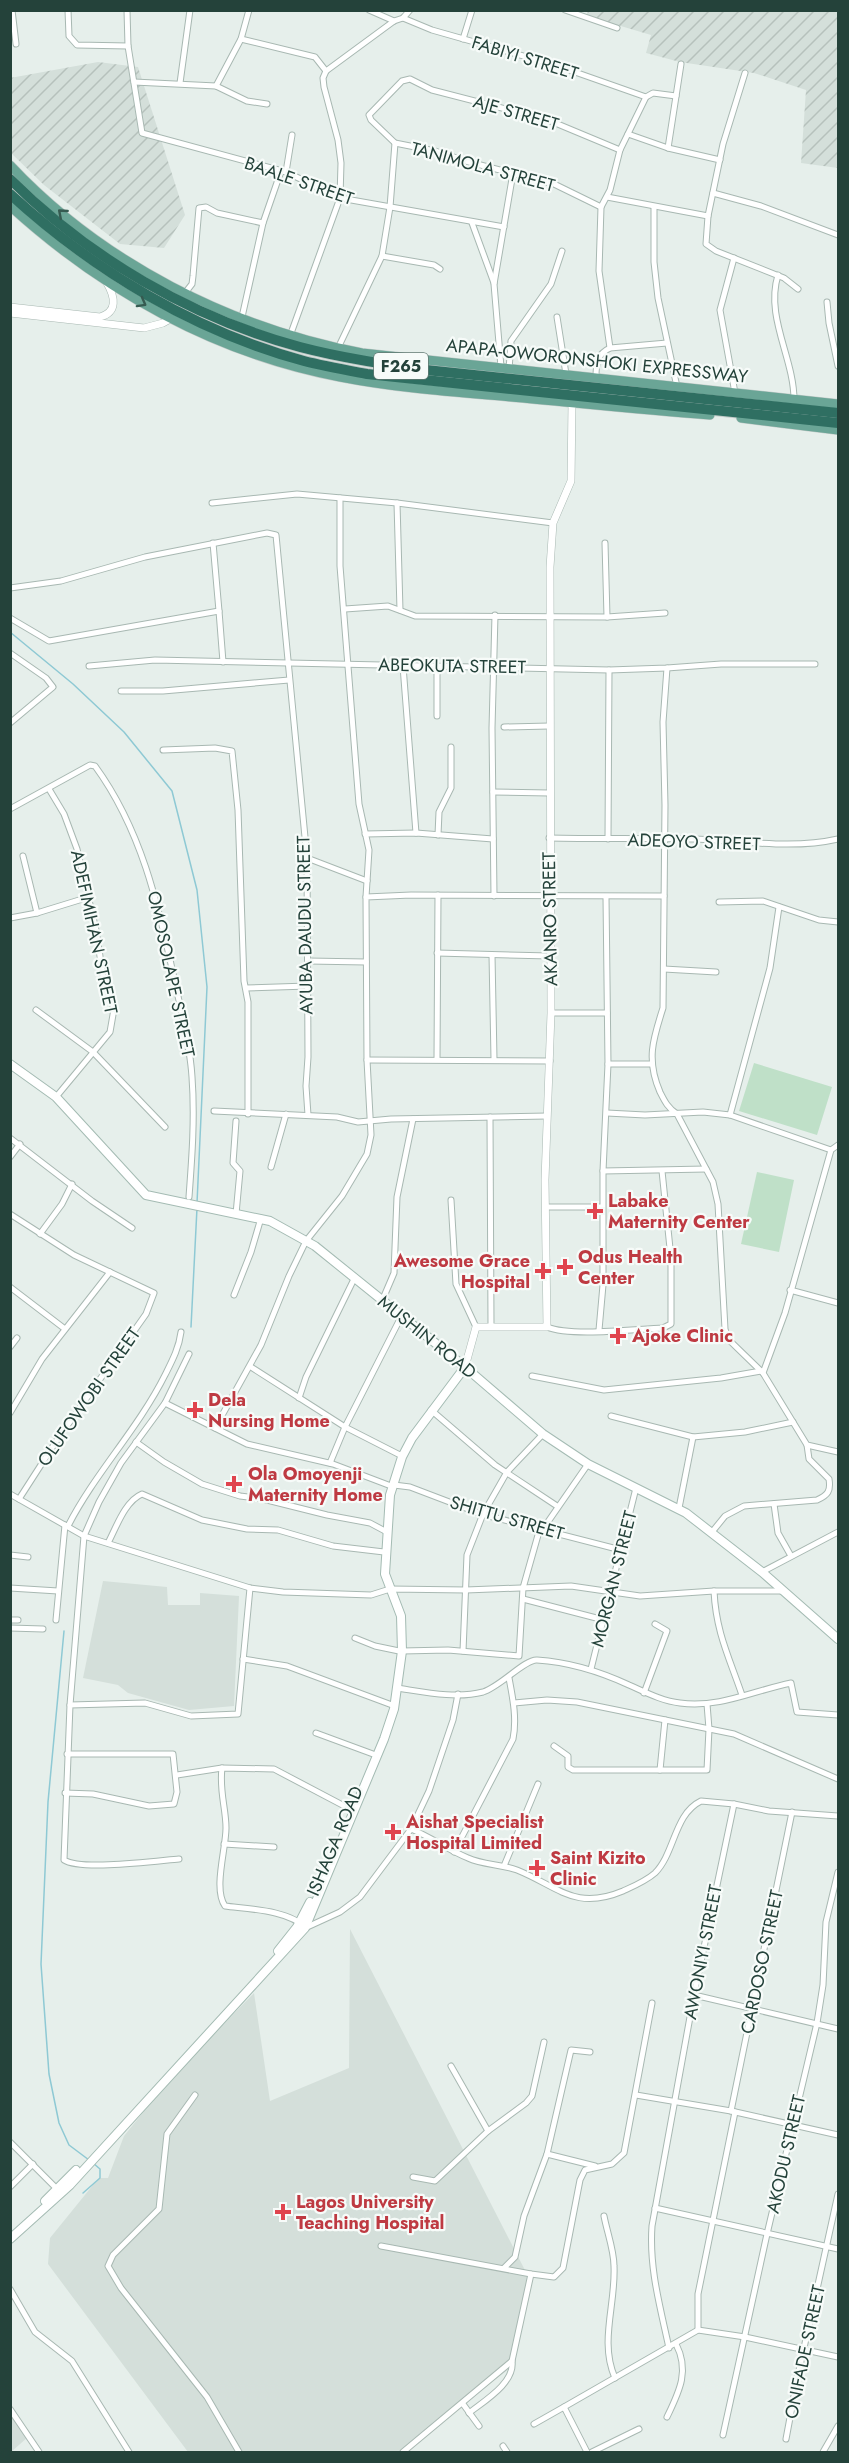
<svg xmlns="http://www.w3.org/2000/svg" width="849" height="2463" font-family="Jost,sans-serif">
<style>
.built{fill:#d4dfda}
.industrial{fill:url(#industrial-furrows)}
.park{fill:#bfe0c8}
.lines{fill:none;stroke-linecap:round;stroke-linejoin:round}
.stream{stroke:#8ec9d4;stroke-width:1.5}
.minor-casing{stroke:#a8b8b2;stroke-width:7}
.tertiary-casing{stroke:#a8b8b2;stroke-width:8}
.secondary-casing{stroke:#a4bbb3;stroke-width:10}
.primary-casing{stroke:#c2cac8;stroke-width:10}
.motorway-casing{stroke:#c2cac8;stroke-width:12}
.minor{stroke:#fff;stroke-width:5}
.tertiary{stroke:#fff;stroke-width:7}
.secondary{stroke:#fff;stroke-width:8}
.primary{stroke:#6aa596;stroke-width:9}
.motorway{stroke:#2f6f62;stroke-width:10}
.oneway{stroke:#365b51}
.health-dot{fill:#e0444e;stroke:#f7fbf9;stroke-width:2}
.labels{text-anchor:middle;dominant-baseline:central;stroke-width:4.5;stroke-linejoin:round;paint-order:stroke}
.shield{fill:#f7fbf9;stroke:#637a73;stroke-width:1.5}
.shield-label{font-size:16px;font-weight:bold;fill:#24423a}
.street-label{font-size:18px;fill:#24423a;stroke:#f7fbf9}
.health-label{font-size:18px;font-weight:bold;fill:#be3a42;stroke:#f7fbf9;text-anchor:start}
</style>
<defs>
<pattern id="industrial-furrows" width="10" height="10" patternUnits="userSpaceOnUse" patternTransform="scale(1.5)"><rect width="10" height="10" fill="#d4dfda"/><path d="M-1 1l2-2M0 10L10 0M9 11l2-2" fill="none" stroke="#b6c1bc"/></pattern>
</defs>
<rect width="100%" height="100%" fill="#e6efeb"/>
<g class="built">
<path d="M103,1581L167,1587L168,1605H200V1593L239,1596L234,1706L189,1710L128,1693L118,1685L83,1678Z"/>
<path d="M350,1929L530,2280L509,2369L402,2452H188L48,2264L50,2238L93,2185L100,2178H108L124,2136L170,2079L254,1993L270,2101L349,2068Z"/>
<path d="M10,2413L28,2437L11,2452H10Z"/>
</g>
<g class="industrial">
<path d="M588,10L838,11V168L801,163L806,90L754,73L680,62L646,53L651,35L587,16Z"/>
<path d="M98,62L138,67L185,215L164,248L120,244L44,185L11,153L10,78Z"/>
</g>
<g class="park">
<path d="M754,1063L832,1087L817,1135L739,1111Z"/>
<path d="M757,1172L794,1180L779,1252L741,1244Z"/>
</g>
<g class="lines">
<g class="stream">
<path d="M10,632L73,684L124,732L172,791L197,890L207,987L197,1203"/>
<path d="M191,1327L197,1208"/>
<path d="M64,1631L48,1802L41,1964L49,2074L59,2123L69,2145L89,2160"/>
<path d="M83,2193L100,2178V2169L93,2163"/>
</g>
<defs>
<g id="minor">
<path d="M12,10L16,44"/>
<path d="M68,10L69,36L77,45L128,46"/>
<path d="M127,10L128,46L142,133L286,172L340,198L504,227"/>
<path d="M369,10L394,21"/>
<path d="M565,10L617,28"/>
<path d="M403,18L432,30L555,65L646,97"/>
<path d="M241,39L315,57L326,71"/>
<path d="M463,39L472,10"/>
<path d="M326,71L394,21L403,18L410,10"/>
<path d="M745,73L723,144L708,216L706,244L716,251L784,278L798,289"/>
<path d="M134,82L216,86L247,101L267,104"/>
<path d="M180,83L190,10"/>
<path d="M216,86L241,39L249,10"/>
<path d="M628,134L668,148L720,160"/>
<path d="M668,148L681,64"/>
<path d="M286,172L292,135"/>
<path d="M713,193L761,206L838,235"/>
<path d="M607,197L708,216"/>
<path d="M601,207L554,184L469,162L435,151L395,143L371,120L369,115L402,81L410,79L432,90L548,120L620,150"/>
<path d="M654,207V262L658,298L677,387"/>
<path d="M472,223L494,283"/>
<path d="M382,256L434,265L440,269"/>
<path d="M734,258L720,310L735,393"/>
<path d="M778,275C765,317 794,358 794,400"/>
<path d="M185,293L192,284L193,276L199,208L206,207L217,213L263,223"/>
<path d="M827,302L829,323L838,366"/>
<path d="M242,317L263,223L281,171"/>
<path d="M557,317L566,374"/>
<path d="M290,336L340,198L341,163L338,140L324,87L323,78L326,71"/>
<path d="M338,348L382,256L390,207L395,143"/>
<path d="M610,348L599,271L601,207L610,190L620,150L646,97L653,93L676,96"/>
<path d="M501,367L494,284L513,173"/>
<path d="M509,370L511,341L551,284L562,251"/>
<path d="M596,377C596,364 597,354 610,348L667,343"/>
<path d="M340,498V566L359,804L369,850L366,897"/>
<path d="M212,503L297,494L397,503L553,523"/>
<path d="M397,503L400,610"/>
<path d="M213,543L219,611"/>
<path d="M605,543L607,617"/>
<path d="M10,588L61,581L145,557L267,533L276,535L307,858L308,1057L306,1086L308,1115"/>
<path d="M345,609L388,606L415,616L607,617L665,613"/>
<path d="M10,618L49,641L219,611L223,662"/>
<path d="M10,653L46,678L53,687L10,723"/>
<path d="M89,666L155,660L609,670L667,668L721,664H815"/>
<path d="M403,666L416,833"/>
<path d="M667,668L663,722L665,805L663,1008C653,1039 646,1060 660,1092C665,1102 668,1108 677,1114L713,1182L718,1204L725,1329L728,1339L763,1373"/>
<path d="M121,691H163L289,680"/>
<path d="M437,716V667"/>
<path d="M504,727L549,726"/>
<path d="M163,750L215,748L232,751L238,810L244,981L248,1002V1114"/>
<path d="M49,789L64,814L77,849L96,930L103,976L114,1009L110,1032L56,1097"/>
<path d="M493,792L549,793"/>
<path d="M10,809L90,765L95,766C141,829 158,903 174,978C181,1011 190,1044 192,1077C195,1117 192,1157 189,1197"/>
<path d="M365,834L416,833L493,839"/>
<path d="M438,835L439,812L451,788V747"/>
<path d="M549,838C596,839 644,838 692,839C740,840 790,850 838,839"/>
<path d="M608,839L609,670"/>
<path d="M23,856L37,913"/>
<path d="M307,858L367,881"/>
<path d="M494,896L492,728L495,615"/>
<path d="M719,902L763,901L819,920L838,922"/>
<path d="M10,918L37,913L89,897"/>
<path d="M437,953L550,956"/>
<path d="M492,955L494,1059"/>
<path d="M308,961L366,962"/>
<path d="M664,969L716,972"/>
<path d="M246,988L308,986"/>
<path d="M36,1010L93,1052L165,1127"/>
<path d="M551,1013H607"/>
<path d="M437,1059L438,895"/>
<path d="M367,1060L550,1061"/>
<path d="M608,1064H651"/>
<path d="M214,1111L337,1117L358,1122L391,1119L547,1116"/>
<path d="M607,1113L645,1115L703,1112L730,1115L831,1150"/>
<path d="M730,1115L770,968L779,907"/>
<path d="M490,1117L491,1326"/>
<path d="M236,1121L233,1163L240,1171L236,1214"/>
<path d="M10,1138L92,1201L132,1228"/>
<path d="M838,1145L831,1150L785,1313L763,1373L807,1445L838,1452"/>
<path d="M10,1157L20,1144"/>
<path d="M271,1167L286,1114"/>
<path d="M603,1171L706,1169"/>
<path d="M451,1200L456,1284L476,1327"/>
<path d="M546,1207H602"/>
<path d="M10,1214L74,1255L154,1293L146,1314L57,1440L19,1499"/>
<path d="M40,1234L62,1204L72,1184"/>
<path d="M10,1287L65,1329"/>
<path d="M790,1290L838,1303"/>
<path d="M234,1295L251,1252L261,1218"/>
<path d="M382,1301L394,1273L397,1197L413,1119"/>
<path d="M547,1327C571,1337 635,1329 663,1328L671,1324V1258L662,1171"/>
<path d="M599,1330L603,1285V1171L608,1064L606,897"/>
<path d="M10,1347L17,1338"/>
<path d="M251,1367L345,1427L401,1317"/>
<path d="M532,1376L604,1390L721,1378L761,1371"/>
<path d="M299,1398L306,1377L355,1277"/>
<path d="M165,1403L247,1444L333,1464L391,1486"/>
<path d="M431,1410L495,1465L557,1506"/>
<path d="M10,1413L42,1359L110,1272"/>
<path d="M611,1416L693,1437L745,1432L793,1422"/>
<path d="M215,1428L261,1345L289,1276L306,1241L342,1196L367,1154L371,1135L367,1060L366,897L411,895L664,896"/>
<path d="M136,1442L164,1462L202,1484L240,1496L263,1499L327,1515L370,1523L385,1531"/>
<path d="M330,1463L345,1427L400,1455"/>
<path d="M394,1485L410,1487L481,1514L621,1550"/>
<path d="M10,1494L84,1536L250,1588L283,1592L371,1595L390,1589L466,1590L571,1586L640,1596L714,1591H782"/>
<path d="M774,1504L778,1533L791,1556"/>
<path d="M679,1508L693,1437"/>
<path d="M68,1526C95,1473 138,1429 165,1375C172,1361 179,1348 181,1332"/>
<path d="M543,1529L588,1464"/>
<path d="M712,1532L725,1516L744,1506L817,1500C828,1495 831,1491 829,1479L809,1459L807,1445"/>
<path d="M108,1543C116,1528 125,1501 142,1494L202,1520L247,1529L278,1530L333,1546L384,1552"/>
<path d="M10,1555L28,1557"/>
<path d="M762,1572L838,1532"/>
<path d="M10,1588L58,1591"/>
<path d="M714,1591C716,1632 729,1657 742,1695"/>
<path d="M523,1599L604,1620"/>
<path d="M10,1620H18"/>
<path d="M56,1620L65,1525"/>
<path d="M10,1628L43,1629"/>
<path d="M355,1638L375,1646L399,1651"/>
<path d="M402,1651L448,1650L519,1656L523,1588L540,1528"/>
<path d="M463,1651L467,1555L483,1514L507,1472L543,1434"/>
<path d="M243,1659L287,1666L392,1705"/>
<path d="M591,1669L636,1488"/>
<path d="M397,1688C424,1692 456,1699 483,1692C500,1687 525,1659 537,1660C568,1662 601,1672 629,1685C645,1692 662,1701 680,1703C721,1708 752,1691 791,1683L797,1712L838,1715"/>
<path d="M644,1693L667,1631L655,1624"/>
<path d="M514,1703L547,1700L577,1702L734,1734L838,1779"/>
<path d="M70,1705L84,1536L99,1502L121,1463L165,1403L189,1354"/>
<path d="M316,1733L373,1754"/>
<path d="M554,1746L568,1756V1767L573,1770H707L709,1729L707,1704"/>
<path d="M222,1768C219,1791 226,1808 226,1828C226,1849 213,1889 225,1906C247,1909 290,1910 305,1928L340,1912L360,1897L411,1829L429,1791L453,1720L458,1694"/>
<path d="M660,1770L665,1720"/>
<path d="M177,1775L222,1768L274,1769L350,1809"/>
<path d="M65,1793L93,1794L149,1806L174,1804L177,1792L173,1754H67"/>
<path d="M411,1829C431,1837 448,1850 468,1858C483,1865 501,1864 517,1870C559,1887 575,1911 623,1891C634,1886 646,1881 655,1873C675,1853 674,1814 701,1801L734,1804L769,1811L838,1816"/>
<path d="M224,1844L274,1847"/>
<path d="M454,1852L513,1739C517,1719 513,1699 509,1678"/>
<path d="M179,1859C156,1861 81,1871 64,1860L70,1705L145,1703L191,1716L238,1714L250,1588"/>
<path d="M504,1866L538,1784"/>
<path d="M694,1995L838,2029"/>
<path d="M451,2066L488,2131"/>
<path d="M195,2095L167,2134L159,2209L113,2255L108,2266L121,2288L207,2397L239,2452"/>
<path d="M636,2095L731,2111L838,2135"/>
<path d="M731,2111L792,1812"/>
<path d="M10,2142L58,2190"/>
<path d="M547,2154L595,2166"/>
<path d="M413,2177L435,2181L488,2131L526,2103L532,2096L544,2042"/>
<path d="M10,2187L33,2164"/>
<path d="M655,2208L838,2249"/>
<path d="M604,2216C607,2232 614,2250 614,2266C616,2304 599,2342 615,2378"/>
<path d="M381,2246L531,2274L554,2277L563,2268L580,2180L585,2170L612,2164L624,2153L652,2003"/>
<path d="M504,2268L515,2257L524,2216L547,2154L571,2050L590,2052"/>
<path d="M10,2289L35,2332L72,2361L129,2452"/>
<path d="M698,2330V2294L735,2112"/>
<path d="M669,2348C660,2306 649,2268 652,2226L694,1995L734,1804"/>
<path d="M463,2404L479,2426"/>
<path d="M564,2407L698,2330L745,2337L838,2357"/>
<path d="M10,2409L39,2452"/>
<path d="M469,2413C484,2401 515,2383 512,2361"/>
<path d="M667,2417C679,2392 690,2371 676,2344"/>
<path d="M534,2424L564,2407L587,2452"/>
<path d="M723,2435L767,2234L817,2023L823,1985L826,1922L838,1872"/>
<path d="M786,2439L798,2375L838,2194"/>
<path d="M503,2446L507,2452"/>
<path d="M403,2452L512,2361L531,2274"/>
<path d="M592,2452L639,2429"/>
<path d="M823,2452L838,2426"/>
</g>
<g id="tertiary">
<path d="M10,307L100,317C118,312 115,297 107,283"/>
<path d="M10,313L144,328L163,323L172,318"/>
<path d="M465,1367L476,1327H547L545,1180L551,1013L550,567L553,523L571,481L572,403"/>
</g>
<g id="secondary">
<path d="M10,1064L56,1097L146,1195L270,1221L315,1246L465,1367L543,1434L588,1464L686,1513L762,1572L838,1639"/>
<path d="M278,1951L297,1927L310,1902"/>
<path d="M45,2201L76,2170"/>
<path d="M10,2239L70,2185L305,1928L384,1739L394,1709L402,1651L401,1616L385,1574L390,1495L402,1457L412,1438L465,1367"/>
</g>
<g id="primary">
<path d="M10,165C102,263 231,328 362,353L838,404"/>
<path d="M10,206C103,291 217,354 340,377C396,388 454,392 511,397C577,403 643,410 710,415"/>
<path d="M741,418L838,430"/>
</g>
<g id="motorway">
<path d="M10,179C89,258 192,318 300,347C342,358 384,364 426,370L838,413"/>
<path d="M10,194C94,271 194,331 304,361C324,366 346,370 367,374L838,423"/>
</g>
</defs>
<use href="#minor" class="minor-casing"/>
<use href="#tertiary" class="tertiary-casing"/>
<use href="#secondary" class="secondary-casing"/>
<use href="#primary" class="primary-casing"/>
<use href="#motorway" class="motorway-casing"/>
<use href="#minor" class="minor"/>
<use href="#tertiary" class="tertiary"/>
<use href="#secondary" class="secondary"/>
<use href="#primary" class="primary"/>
<use href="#motorway" class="motorway"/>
</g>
<defs><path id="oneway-chevron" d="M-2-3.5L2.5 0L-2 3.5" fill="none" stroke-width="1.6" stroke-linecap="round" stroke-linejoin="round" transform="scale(1.5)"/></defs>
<g class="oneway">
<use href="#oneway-chevron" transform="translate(62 213) rotate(-139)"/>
<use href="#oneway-chevron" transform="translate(142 303) rotate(29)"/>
</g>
<g class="health-dot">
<path d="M592 1202h6v6h6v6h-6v6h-6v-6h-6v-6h6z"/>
<path d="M562 1258h6v6h6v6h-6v6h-6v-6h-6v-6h6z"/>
<path d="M540 1262h6v6h6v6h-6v6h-6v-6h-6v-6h6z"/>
<path d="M615 1327h6v6h6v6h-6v6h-6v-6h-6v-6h6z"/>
<path d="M192 1401h6v6h6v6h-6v6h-6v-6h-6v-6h6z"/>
<path d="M231 1475h6v6h6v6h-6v6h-6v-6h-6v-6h6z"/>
<path d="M390 1823h6v6h6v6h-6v6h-6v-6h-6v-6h6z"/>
<path d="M534 1859h6v6h6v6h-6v6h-6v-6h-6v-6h6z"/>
<path d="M280 2203h6v6h6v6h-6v6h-6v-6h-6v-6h6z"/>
</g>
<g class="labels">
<rect class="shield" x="374" y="353" width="54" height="26" rx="4.5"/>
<g class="shield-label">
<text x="401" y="366">F265</text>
</g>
<g class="street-label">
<text transform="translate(525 58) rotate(17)">FABIYI STREET</text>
<text transform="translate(516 113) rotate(16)">AJE STREET</text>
<text transform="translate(483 167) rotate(15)">TANIMOLA STREET</text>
<text transform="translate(299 181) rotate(19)">BAALE STREET</text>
<text transform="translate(597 361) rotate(6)">APAPA-OWORONSHOKI EXPRESSWAY</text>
<text transform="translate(452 666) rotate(1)">ABEOKUTA STREET</text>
<text transform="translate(694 842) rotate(2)">ADEOYO STREET</text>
<text transform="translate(550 919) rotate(-91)">AKANRO STREET</text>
<text transform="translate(305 925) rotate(-91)">AYUBA DAUDU STREET</text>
<text transform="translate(94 932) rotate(78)">ADEFIMIHAN STREET</text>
<text transform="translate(171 974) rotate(78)">OMOSOLAPE STREET</text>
<text transform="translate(427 1337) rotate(39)">MUSHIN ROAD</text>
<text transform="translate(89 1397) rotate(-55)">OLUFOWOBI STREET</text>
<text transform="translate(507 1518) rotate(16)">SHITTU STREET</text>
<text transform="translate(614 1579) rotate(-76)">MORGAN STREET</text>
<text transform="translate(335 1841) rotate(-67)">ISHAGA ROAD</text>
<text transform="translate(703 1952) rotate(-79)">AWONIYI STREET</text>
<text transform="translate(762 1962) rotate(-78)">CARDOSO STREET</text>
<text transform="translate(786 2154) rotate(-77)">AKODU STREET</text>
<text transform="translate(805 2352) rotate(-78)">ONIFADE STREET</text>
</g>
<g class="health-label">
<text x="608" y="1201">Labake<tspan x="608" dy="21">Maternity Center</tspan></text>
<text x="578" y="1257">Odus Health<tspan x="578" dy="21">Center</tspan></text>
<text x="530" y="1261" text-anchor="end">Awesome Grace<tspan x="530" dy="21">Hospital</tspan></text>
<text x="632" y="1336">Ajoke Clinic</text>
<text x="208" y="1400">Dela<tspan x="208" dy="21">Nursing Home</tspan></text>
<text x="248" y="1474">Ola Omoyenji<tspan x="248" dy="21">Maternity Home</tspan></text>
<text x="406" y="1822">Aishat Specialist<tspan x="406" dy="21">Hospital Limited</tspan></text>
<text x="550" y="1858">Saint Kizito<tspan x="550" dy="21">Clinic</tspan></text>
<text x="296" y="2202">Lagos University<tspan x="296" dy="21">Teaching Hospital</tspan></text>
</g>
</g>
<rect width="849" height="2463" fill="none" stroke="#24423a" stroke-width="24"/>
</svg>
